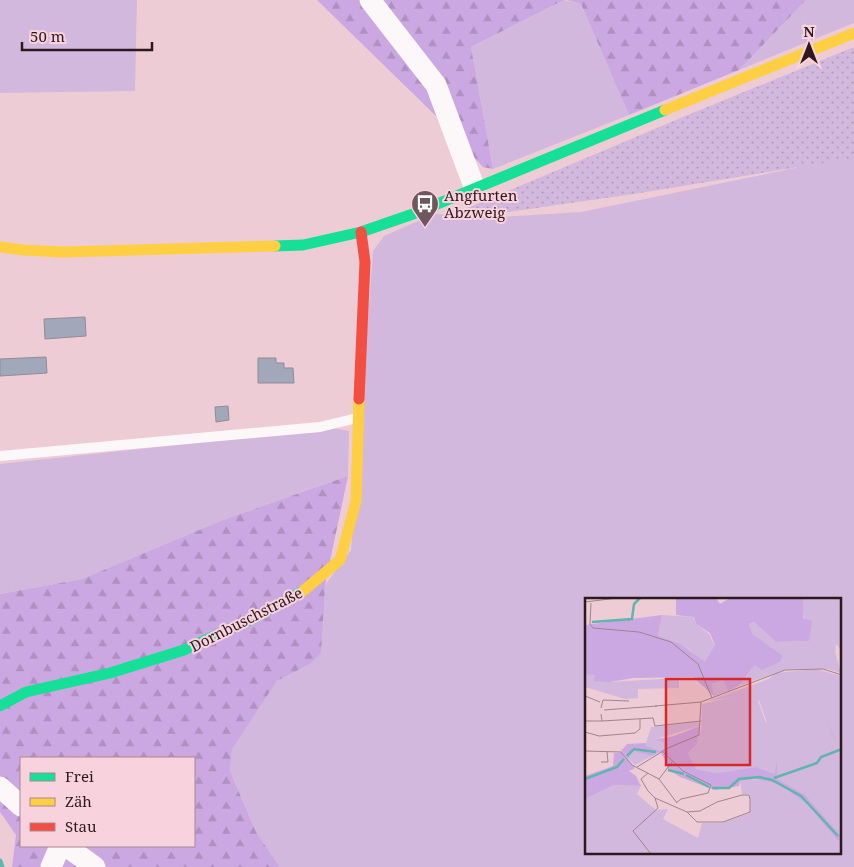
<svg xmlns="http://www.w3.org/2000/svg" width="854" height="867" font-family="'Noto Serif',serif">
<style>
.grass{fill:#d3b8de;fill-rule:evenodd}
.forest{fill:url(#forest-firs);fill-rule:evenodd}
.park{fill:url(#park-dots)}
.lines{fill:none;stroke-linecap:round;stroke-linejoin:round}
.stream{stroke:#60b6ac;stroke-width:5}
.building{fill:#a0a8ba;stroke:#928b95}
.lane{stroke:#fcf7f9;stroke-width:10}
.street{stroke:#fcf7f9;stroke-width:21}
.fast{stroke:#16e098;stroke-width:11}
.slow{stroke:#ffcf43;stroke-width:11}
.jam{stroke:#f24e42;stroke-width:11}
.labels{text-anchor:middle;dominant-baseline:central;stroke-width:4;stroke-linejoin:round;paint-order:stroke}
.poi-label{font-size:15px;fill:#2d181e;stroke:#f8d3dd;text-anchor:start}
.street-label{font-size:15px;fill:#2d181e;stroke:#f8d3dd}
.inset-river{fill:none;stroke:#60b6ac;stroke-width:2.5}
.inset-road{fill:none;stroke:#a0848c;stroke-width:1}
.view{fill:#d62828;fill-opacity:0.15;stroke:#d62828;stroke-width:2.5}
.inset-edge{fill:none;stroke:#2d181e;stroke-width:2.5}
</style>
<defs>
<pattern id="forest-firs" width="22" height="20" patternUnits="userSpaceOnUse" patternTransform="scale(1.25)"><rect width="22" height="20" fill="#cba8e2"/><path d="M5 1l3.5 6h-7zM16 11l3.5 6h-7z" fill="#af90c1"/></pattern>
<pattern id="park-dots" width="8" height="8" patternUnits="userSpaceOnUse" patternTransform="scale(1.25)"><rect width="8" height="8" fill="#d3b8de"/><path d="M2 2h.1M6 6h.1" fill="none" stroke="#b59dbe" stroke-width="1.8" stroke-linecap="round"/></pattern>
</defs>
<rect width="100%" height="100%" fill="#edccd5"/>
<g class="grass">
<path d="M0,0H137L135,91L0,93Z"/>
<path d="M564,0L581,4L629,115L493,169L471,47Z"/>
<path d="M806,0H854V23L739,70Z"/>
<path d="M854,147V867H280L256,832L230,771L232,748L277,681L310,664L325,585L351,550L373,251L384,236L434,214L501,217L581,212L800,167ZM586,600H840V853H586Z"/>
<path d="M334,428L349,431L348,476L223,520L82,579L0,594V464Z"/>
</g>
<g class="forest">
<path d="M317,0H564L471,47L493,169L483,167L437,117Z"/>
<path d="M567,0H806L739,70L629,115L581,4Z"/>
<path d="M348,476L325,585L321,653L310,664L277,681L232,749L230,771L256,832L280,867H12L16,835L0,812V594L82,579L223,520ZM21,758H194V846H21Z"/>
</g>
<path class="park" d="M854,47V158L634,194L432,223L683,117Z"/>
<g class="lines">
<path class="stream" d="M0,861L2,867"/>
</g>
<g class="building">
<path d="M85,317L86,336L45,339L44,319Z"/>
<path d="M46,357L47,373L0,376V359Z"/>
<path d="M258,358H276V363H284V368H293L294,383H258Z"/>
<path d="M228,406L229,420L216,422L215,407Z"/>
</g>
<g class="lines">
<path class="lane" d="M0,456L320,427L357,418"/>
<g class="street">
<path d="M370,0L436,85L475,189"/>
<path d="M0,787L21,806"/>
<path d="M66,846L95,867"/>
<path d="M51,867L60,846"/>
</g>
<g class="fast">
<path d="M275,246L303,245L361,232L413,214L665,110"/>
<path d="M0,706L26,692L110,673L184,650L256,617L303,591"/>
</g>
<g class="slow">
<path d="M665,110L854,33"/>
<path d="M0,247L23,250L64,252L275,246"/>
<path d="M303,591L340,560L356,501L359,399"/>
</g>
<path class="jam" d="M359,399L365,262L361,232"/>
</g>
<defs>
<symbol id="bus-pin" viewBox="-11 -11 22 30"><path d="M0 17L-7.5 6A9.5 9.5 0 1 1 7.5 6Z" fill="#70575e" stroke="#f8d3dd"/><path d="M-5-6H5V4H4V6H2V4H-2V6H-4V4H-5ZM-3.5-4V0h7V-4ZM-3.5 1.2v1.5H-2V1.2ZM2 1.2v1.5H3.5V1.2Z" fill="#fff"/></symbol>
</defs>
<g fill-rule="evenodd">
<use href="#bus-pin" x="409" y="188" width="32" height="43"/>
</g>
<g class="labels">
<g class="poi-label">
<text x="444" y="195">Angfurten<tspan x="444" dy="17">Abzweig</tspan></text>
</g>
<g class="street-label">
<text transform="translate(246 619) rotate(-27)">Dornbuschstraße</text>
</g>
</g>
<g transform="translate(585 598)">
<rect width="256" height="256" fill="#edccd5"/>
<path d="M218,0H256V52L251,46L250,54L256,75L243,71H202L153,88L170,67L164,26L169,24L191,44L224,43L216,6ZM77,17L108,19L111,26L124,36L130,48L120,65L104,52L73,38ZM231,71L256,78V140L190,176L171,169L132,175L111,171L103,155L111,147L116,132L117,106L166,95L191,75ZM181,101L189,121L181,125L173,103ZM0,76H10L25,84L94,80V90L53,91V100L40,101L0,89ZM138,82L143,93L129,98L127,86ZM114,124L115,128L68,142L78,144L79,151L75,154L60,148L66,129ZM48,153L66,156L67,158L50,167L43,161ZM176,181L192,185L222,206L252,242L256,243V256H0V201L29,187L56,188L52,196L66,208L71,212L83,211L78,221L113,240L117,225H136L165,215V196H157L155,183Z" fill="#d3b8de" fill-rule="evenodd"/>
<path d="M91,0H131L135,6L145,0H218V20L227,23L224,43L191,44L169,24L164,26L167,36L198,58L195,64L177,72L170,67L153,88L143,93L138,82L127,86L129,98L108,79L48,80L25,84L9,83L10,77L0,76V27L77,17L73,38L95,46L120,64L130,47L125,35L111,26L109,19L91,17ZM242,125L251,142L256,140V243L252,242L222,206L192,185L171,181L155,183L154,188L130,192L95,179L82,170V164L75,154L67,158L48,153L43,161L36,153L42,146L61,145V148L75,153L79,151L78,144L68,142L89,138L115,128L112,146L103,155L111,171L132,175L171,169L190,176L192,159L217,136ZM29,155H37L50,170L44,173L51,178L56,188L29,187L0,201V178L28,168Z" fill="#cba8e2"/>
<path d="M233,0H256V14L229,2ZM200,75L209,96L230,99L250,142L256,140V238L220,197L189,179L192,176V165L187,164L180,126L182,125L172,96L123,103Z" fill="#d3b8de"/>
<path class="inset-river" d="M7,24L47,21L49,6L55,0M42,158L49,151L71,154M83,172L99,176M101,177L124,189M189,180L232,165L236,159L257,151M0,181L32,169L39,161M127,190H144L154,181L174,179L187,182L216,198L253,238"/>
<path class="inset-road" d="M0,4L32,0M6,5L5,26L8,30L54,34L86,44L113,66L127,100M0,98L15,104M70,108L116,104L200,72L238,71L257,77M16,110L18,102L44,103M19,112L72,108M16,116L17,123L68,120L70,128L116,123M0,123H17M0,134L14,138L50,135L55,131V121M0,153L36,154L47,167L74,181L92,205M77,153L98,173L126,187L123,195L96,201L91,205M16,164H23L22,154M52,169L83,150L114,137L116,104M63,175L56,181L63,193L70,200L102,214L115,213L132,204L157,197H164L165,201V214L138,224H112L102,214M74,181L87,164M66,256L48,233L73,210L70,200"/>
<path class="view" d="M81,81H165V167H81Z"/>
<rect width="256" height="256" class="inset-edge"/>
</g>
<rect x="20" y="757" width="175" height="90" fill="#f8d3dd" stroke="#a78891"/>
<rect x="30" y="773" width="25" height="8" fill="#16e098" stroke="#a78891"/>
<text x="65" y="782" font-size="15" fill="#2d181e">Frei</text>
<rect x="30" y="798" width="25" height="8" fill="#ffcf43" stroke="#a78891"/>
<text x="65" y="807" font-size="15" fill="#2d181e">Zäh</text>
<rect x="30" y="823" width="25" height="8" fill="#f24e42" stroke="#a78891"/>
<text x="65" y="832" font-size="15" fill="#2d181e">Stau</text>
<g transform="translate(809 45)" stroke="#f8d3dd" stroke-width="4" paint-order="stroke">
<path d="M0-4L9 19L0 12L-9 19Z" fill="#2d181e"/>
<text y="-8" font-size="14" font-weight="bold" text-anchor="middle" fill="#2d181e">N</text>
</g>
<path d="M22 42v8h130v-8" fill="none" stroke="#2d181e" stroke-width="2.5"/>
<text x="30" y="42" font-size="15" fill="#2d181e" stroke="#f8d3dd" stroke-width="4" paint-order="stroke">50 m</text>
</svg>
